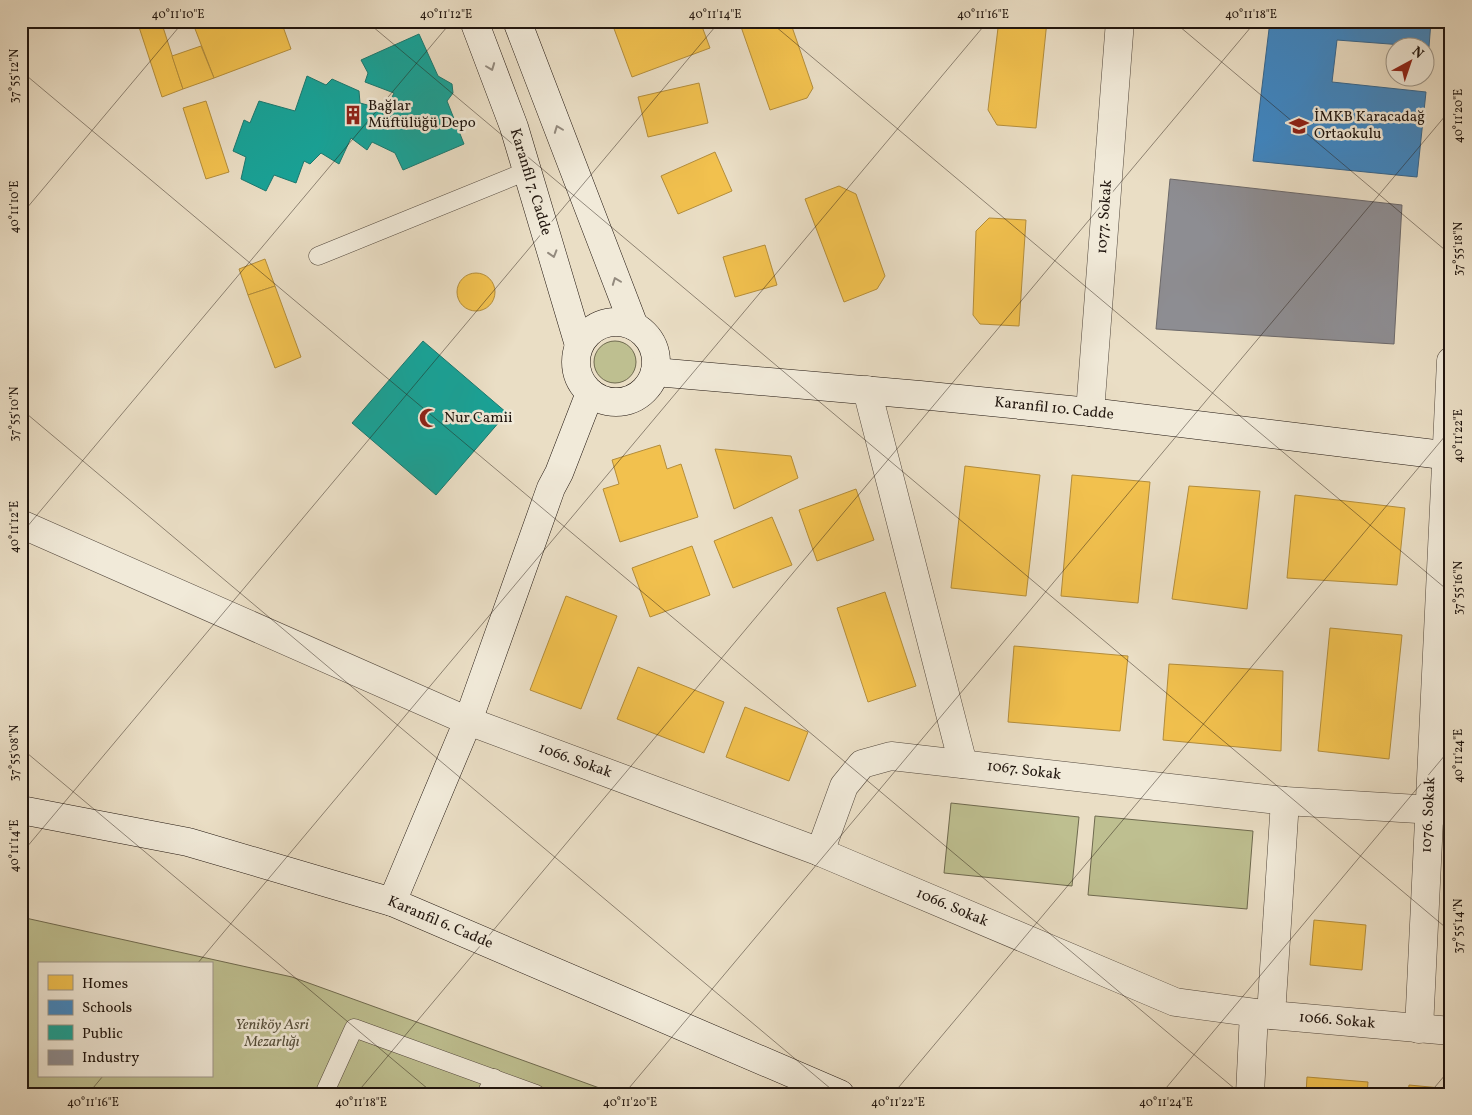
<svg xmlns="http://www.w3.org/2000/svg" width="1472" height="1115" font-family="Vollkorn,serif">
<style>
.green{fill:#bebf90;stroke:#6f6a4f;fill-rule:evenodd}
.homes{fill:#f2c14e;stroke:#b38d3b}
.schools{fill:#3f88c5;stroke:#36668e}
.public{fill:#17a398;stroke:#1a786f}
.industry{fill:#8d8d92;stroke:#6c696a}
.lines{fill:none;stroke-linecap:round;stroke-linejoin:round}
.lane-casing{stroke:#52473c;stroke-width:19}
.street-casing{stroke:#52473c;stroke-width:29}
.secondary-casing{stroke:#20150e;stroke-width:29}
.lane{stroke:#f1ead9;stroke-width:18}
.street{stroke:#f1ead9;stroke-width:28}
.secondary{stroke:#f1ead9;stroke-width:28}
.oneway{stroke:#938a7e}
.ticks{fill:none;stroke:#20150e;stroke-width:1;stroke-opacity:0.45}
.labels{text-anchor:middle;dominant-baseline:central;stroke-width:5;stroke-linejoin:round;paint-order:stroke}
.poi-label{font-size:15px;fill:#20150e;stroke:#f1ead9;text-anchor:start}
.street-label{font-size:15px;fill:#20150e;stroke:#f1ead9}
.park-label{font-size:15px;font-style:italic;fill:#57503c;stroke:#f1ead9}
.neatline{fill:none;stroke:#20150e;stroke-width:2}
.ticks-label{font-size:12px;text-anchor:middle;fill:#20150e}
</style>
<rect width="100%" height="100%" fill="#eadec5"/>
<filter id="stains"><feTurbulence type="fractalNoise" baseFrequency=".004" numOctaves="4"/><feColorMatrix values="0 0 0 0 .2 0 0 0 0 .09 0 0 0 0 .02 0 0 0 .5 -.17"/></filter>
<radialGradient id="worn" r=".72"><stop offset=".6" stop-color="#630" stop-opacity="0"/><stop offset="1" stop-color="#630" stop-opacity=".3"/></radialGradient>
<g class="green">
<circle cx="615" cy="362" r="21"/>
<path d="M951,803L1079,817L1072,886L944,873Z"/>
<path d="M1095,816L1253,831L1247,909L1088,895Z"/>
<path d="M21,917L292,977L616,1094H21ZM39,964H211V1076H39Z"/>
</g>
<g class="homes">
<path d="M137,21H161L183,89L162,97Z"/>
<path d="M192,21H281L291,49L214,78Z"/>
<path d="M625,21H700L710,48L632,77L613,26Z"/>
<path d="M739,21H790L813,88L807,98L770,110Z"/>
<path d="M1003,21H1047L1036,128L997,125L988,110L998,28Z"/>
<path d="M201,46L214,78L183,89L172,56Z"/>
<path d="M699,83L708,123L648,137L638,97Z"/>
<path d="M206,101L229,172L206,179L183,108Z"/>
<path d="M715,152L732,191L678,214L661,176Z"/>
<path d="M839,186L856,194L885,276L877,289L844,302L805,199Z"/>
<path d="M989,218L1026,220L1019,326L980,324L973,315L976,231Z"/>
<path d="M765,245L777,285L735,297L723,257Z"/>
<path d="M265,259L275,286L248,295L239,269Z"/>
<circle cx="476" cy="292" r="19"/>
<path d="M275,286L301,357L275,368L248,295Z"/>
<path d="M660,445L667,469L681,464L698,517L620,542L603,489L619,484L612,460Z"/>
<path d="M715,449L791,456L798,478L734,509Z"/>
<path d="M965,466L1040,475L1026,596L951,588Z"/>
<path d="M1072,475L1150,482L1138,603L1061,596Z"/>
<path d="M1189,486L1260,491L1247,609L1172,599Z"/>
<path d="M856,489L874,540L817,561L799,510Z"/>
<path d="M1295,495L1405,508L1397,585L1287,578Z"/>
<path d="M772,517L792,565L733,588L714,541Z"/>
<path d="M692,546L710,595L650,617L632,568Z"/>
<path d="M885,592L916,686L868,702L837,608Z"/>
<path d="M566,596L617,616L581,709L530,690Z"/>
<path d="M1330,628L1402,635L1389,759L1318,751Z"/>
<path d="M1014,646L1128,656L1120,731L1008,722Z"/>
<path d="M1169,664L1283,671L1281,751L1163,740Z"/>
<path d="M638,667L724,702L704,753L617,719Z"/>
<path d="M745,707L808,732L789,781L726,757Z"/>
<path d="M1314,920L1366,925L1362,970L1310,965Z"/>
<path d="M1307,1077L1368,1082L1367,1094H1306Z"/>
<path d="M1409,1085L1451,1089V1094H1408Z"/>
</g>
<path class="schools" d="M1270,21H1431L1429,47L1337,40L1332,82L1426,92L1417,177L1253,161Z"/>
<g class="public">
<path d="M419,34L438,76L452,84L453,93L447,101L464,144L403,170L395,153L372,142L367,150L351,138L339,164L321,153L310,164L304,161L296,183L274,175L266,191L241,179L246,157L233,151L244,120L250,123L259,101L295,111L307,76L326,85L332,79L359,91L360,103L386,110L394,93L365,82L368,73L361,60Z"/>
<path d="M423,341L507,413L436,495L352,423Z"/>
</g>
<path class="industry" d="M1170,179L1402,205L1394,344L1156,329Z"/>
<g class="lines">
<defs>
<g id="lane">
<path d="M318,256L527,171"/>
<path d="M324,1094L354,1028L536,1094"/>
<path d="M486,1094L494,1078"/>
</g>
<g id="street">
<path d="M867,390L963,764"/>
<path d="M1090,412L1120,21"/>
<path d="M21,524L468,721L820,852L1175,1002L1271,1015L1451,1031"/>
<path d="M820,852L844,786L862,764L891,756L1285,801L1451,811"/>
<path d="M1271,1015L1285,801"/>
<path d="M1419,1029L1451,361"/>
<path d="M1250,1094L1254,1013"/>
</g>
<g id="secondary">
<path d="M474,21L514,127L579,345"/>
<path d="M517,21L634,326"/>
<circle cx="616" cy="362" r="40"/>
<path d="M655,372L920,395L1090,412L1451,456"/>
<path d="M21,810L188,842L392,902L840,1094"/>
<path d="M392,902L468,721L551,488L559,473L590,393"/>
</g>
</defs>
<use href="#lane" class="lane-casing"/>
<use href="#street" class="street-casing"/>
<use href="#secondary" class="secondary-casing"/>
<use href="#lane" class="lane"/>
<use href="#street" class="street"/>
<use href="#secondary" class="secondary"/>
</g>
<defs><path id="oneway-chevron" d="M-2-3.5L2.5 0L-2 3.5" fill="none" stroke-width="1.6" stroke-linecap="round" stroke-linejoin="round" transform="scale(1.25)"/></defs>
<g class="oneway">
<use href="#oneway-chevron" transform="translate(491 67) rotate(69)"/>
<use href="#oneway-chevron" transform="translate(558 129) rotate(-111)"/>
<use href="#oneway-chevron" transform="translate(553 254) rotate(73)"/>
<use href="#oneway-chevron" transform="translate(616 281) rotate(-111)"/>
</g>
<path class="ticks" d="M366,21L1451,932M769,21L1451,593M1173,21L1451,255M21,71L1241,1094M21,215L184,21M21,409L837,1094M21,534L452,21M21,748L434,1094M21,854L720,21M197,964L988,21M21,1086L30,1094M88,1094L103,1076M356,1094L1256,21M624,1094L1451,109M893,1094L1451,429M1161,1094L1451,748M1429,1094L1451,1068"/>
<defs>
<symbol id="building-bare" viewBox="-9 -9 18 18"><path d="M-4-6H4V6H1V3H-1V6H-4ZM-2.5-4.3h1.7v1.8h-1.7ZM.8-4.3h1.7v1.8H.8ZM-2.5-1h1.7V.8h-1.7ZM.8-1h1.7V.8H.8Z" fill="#8f2418" stroke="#f1ead9" stroke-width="2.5" paint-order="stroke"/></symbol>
<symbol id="school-bare" viewBox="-9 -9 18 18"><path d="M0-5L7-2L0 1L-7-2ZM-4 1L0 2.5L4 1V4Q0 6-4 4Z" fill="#8f2418" stroke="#f1ead9" stroke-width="2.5" paint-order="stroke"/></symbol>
<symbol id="mosque-bare" viewBox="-9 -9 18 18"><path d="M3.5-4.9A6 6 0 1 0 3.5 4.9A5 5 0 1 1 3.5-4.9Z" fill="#8f2418" stroke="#f1ead9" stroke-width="2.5" paint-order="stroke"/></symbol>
</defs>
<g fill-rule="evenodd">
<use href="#building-bare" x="339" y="101" width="28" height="28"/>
<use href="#school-bare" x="1285" y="112" width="28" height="28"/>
<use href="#mosque-bare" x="415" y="404" width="28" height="28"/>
</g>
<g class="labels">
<g class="poi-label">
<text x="368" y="106">Bağlar<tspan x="368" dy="17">Müftülüğü Depo</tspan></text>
<text x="1314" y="117">İMKB Karacadağ<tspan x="1314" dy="17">Ortaokulu</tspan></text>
<text x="444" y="418">Nur Camii</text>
</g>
<g class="street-label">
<text transform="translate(530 182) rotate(73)">Karanfil 7. Cadde</text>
<text transform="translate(1105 217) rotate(-86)">1077. Sokak</text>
<text transform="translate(1054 409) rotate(6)">Karanfil 10. Cadde</text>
<text transform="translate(575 761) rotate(20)">1066. Sokak</text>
<text transform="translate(1024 771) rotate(7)">1067. Sokak</text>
<text transform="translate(1429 815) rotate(-87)">1076. Sokak</text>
<text transform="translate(952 908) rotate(23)">1066. Sokak</text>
<text transform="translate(440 923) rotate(23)">Karanfil 6. Cadde</text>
<text transform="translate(1337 1021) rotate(5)">1066. Sokak</text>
</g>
<g class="park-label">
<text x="272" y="1025">Yeniköy Asri<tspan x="272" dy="17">Mezarlığı</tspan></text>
</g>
</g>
<rect width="1472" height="1115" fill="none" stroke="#eadec5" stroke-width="55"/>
<rect x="38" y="962" width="175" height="115" fill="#f1ead9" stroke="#9d9588"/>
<rect x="48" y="975" width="25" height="15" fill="#f2c14e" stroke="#9d9588"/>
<text x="82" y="988" font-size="15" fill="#20150e">Homes</text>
<rect x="48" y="1000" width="25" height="15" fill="#3f88c5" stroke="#9d9588"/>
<text x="82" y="1012" font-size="15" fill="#20150e">Schools</text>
<rect x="48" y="1025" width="25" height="15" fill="#17a398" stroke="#9d9588"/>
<text x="82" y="1038" font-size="15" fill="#20150e">Public</text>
<rect x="48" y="1050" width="25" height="15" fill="#8d8d92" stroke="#9d9588"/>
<text x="82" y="1062" font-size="15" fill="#20150e">Industry</text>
<g transform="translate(1410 62) rotate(40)"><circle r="24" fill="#f1ead9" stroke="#9d9588"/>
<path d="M0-4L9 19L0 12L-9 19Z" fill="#8f2418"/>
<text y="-8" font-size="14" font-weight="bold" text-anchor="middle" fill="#20150e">N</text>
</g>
<rect x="28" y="28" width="1416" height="1060" class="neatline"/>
<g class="ticks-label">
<text x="178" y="18">40°11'10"E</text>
<text x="446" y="18">40°11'12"E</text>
<text x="715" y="18">40°11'14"E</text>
<text x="983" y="18">40°11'16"E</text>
<text x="1251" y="18">40°11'18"E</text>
<text transform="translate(14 76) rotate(-90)" y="4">37°55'12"N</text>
<text transform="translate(1458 116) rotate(-90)" y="4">40°11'20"E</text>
<text transform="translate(14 207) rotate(-90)" y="4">40°11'10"E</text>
<text transform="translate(1458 249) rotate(-90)" y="4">37°55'18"N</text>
<text transform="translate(14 414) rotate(-90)" y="4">37°55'10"N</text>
<text transform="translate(1458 436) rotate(-90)" y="4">40°11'22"E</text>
<text transform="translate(14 527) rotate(-90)" y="4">40°11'12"E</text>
<text transform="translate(1458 588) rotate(-90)" y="4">37°55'16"N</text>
<text transform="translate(14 753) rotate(-90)" y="4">37°55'08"N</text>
<text transform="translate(1458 756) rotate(-90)" y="4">40°11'24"E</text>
<text transform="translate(14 846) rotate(-90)" y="4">40°11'14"E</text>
<text transform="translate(1458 926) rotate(-90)" y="4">37°55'14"N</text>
<text x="93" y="1106">40°11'16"E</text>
<text x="361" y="1106">40°11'18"E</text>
<text x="630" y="1106">40°11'20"E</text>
<text x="898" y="1106">40°11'22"E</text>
<text x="1166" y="1106">40°11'24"E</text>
</g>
<rect width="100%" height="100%" filter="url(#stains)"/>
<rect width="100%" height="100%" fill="url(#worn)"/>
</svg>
